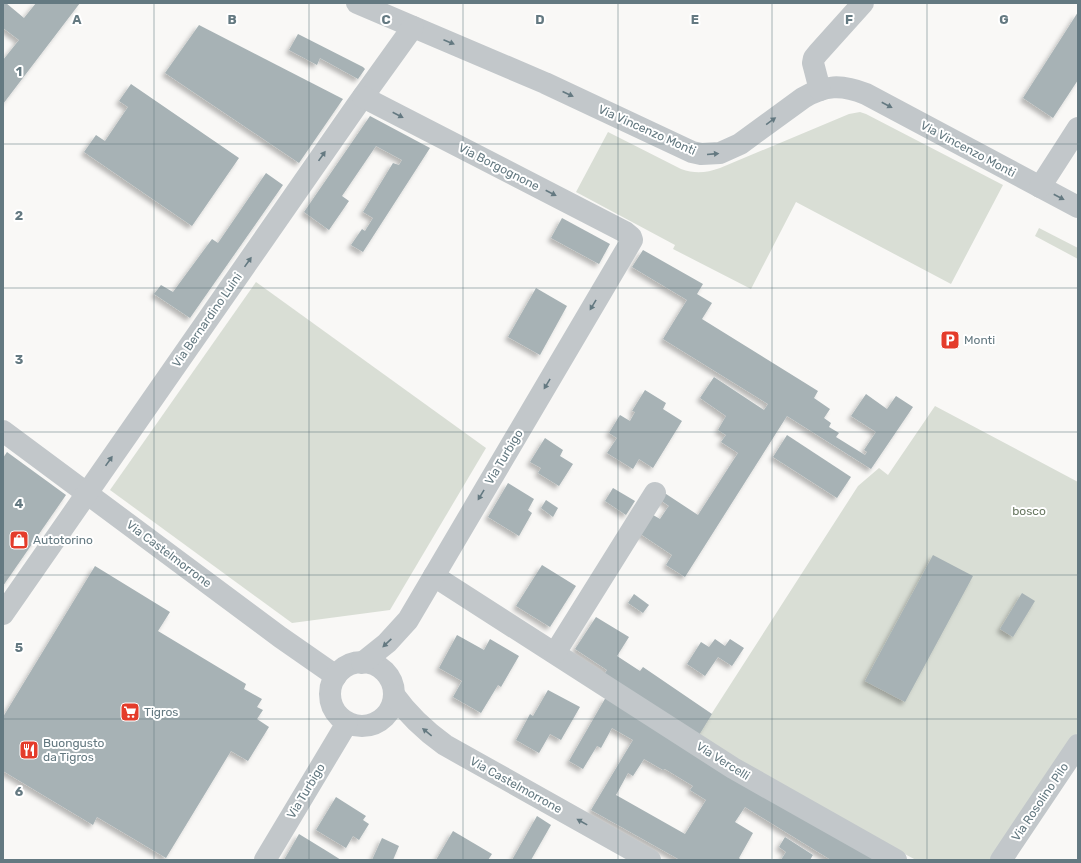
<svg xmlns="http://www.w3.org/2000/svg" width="1081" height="863" font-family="Rubik,sans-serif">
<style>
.green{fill:#d9ded5}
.building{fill:#a7b2b5;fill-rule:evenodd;filter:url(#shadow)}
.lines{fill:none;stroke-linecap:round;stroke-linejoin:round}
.street{stroke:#c2c7ca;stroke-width:22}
.oneway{fill:#647981}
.grid{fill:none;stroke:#647981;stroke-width:1;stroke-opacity:0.55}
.labels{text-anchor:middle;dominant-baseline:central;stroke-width:4;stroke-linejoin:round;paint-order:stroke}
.street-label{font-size:12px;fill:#647981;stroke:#fff}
.poi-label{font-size:12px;fill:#647981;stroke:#fff;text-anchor:start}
.park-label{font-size:12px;fill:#6a7963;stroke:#fff}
.grid-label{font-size:13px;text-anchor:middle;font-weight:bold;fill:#647981;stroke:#fff;stroke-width:4;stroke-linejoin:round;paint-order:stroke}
</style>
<defs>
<filter id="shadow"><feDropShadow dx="-3.5" dy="3.5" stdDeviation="2" flood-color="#0004"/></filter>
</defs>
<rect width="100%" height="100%" fill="#f9f8f6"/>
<g class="green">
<path d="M860,112L866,114L1003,185L951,284L796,202L751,289L673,249L675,245L576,192L608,132L681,169C695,174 706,173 720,168L849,114Z"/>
<path d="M1039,228L1078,248V259L1035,236Z"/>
<path d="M256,282L486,448L390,610L292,623L110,490Z"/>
<path d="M935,406L1078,482V732L994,860H916L807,802L696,738L858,486L879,468L888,475Z"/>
</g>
<g class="building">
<path d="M3,3H6L24,18L36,3H80L3,104V60L19,40L3,28Z"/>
<path d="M1078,12V80L1053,118L1023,98Z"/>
<path d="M199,25L343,99L299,163L165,73Z"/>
<path d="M298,34L363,67L365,69L358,79L320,58L317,65L289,50Z"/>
<path d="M131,84L239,158L192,226L84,152L96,135L105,141L128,107L119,101Z"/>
<path d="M370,116L430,148L363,252L351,245L362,229L365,231L373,218L363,212L393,163L399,165L402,160L376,146L342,196L349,201L329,230L304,212Z"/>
<path d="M266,173L283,185L190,318L154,294L161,285L173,292L212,239L218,243Z"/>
<path d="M562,218L610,244L599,264L551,238Z"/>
<path d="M643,250L703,284L697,294L712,303L702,319L818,391L814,398L830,409L824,418L831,423L829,427L839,433L836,437L865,455L867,452L864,450L876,432L851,416L866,394L887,409L896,396L913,407L871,469L787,416L685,577L666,565L672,555L636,531L648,512L660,519L668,507L669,506L656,497L660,490L698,515L738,453L721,442L726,435L718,430L726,416L700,398L714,377L764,410L768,404L663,339L687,300L632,267Z"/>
<path d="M536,288L567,306L540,355L508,337Z"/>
<path d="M645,390L666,403L663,409L682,421L653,468L639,459L633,469L607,453L617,438L609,433L620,415L630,421L635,412L632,411Z"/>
<path d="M787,435L851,477L837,498L773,457Z"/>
<path d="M545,438L563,450L560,456L573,464L559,486L538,473L541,468L530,462Z"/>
<path d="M7,452L66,495L3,586V458Z"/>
<path d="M508,483L534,499L528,510L532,513L519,536L488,517Z"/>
<path d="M613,488L635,501L626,515L605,501Z"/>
<path d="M546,500L558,508L553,517L541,508Z"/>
<path d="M933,555L973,576L905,702L865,681Z"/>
<path d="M542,565L576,586L550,627L516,606Z"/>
<path d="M95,566L170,612L158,631L246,684L244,689L262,699L257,707L263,710L257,719L269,727L248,761L231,751L166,858L97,817L93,825L3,771V717Z"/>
<path d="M1022,593L1035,601L1013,637L1000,629Z"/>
<path d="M634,594L649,605L643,613L628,603Z"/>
<path d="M596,617L629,637L617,656L640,671L643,667L712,714L696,740L602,678L607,670L575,649Z"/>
<path d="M457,635L484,650L490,639L519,656L501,687L498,685L481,713L453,697L462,681L439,668Z"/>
<path d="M715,639L725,646L730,639L744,648L732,666L718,657L705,676L687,664L701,642L709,647Z"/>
<path d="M548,690L580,707L561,740L550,734L539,753L516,740L530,714L533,716Z"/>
<path d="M606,697L875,860H831L745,807L735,822L753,833L739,858L741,860H680L591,810L633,740L612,728L601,748L597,746L583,769L569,761ZM644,759L663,770L665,769L693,786L690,790L706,800L685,834L616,795L628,773L633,776Z"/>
<path d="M336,797L366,816L363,820L369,824L359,840L353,836L346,848L316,830Z"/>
<path d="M537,816L551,825L531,860H512Z"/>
<path d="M453,831L492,854L488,860H436Z"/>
<path d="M299,834L330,853L341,860H284Z"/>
<path d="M785,837L813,855L810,860H781L786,852L779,847Z"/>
<path d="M382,838L399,846L393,860H372Z"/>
</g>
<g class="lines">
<g class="street">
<path d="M357,3L545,83L692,152L701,154L720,153L740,144L803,98C825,85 841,84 866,94L1078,207"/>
<path d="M820,90L813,63L814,58L818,53L863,3"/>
<path d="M1040,187L1078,128"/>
<path d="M3,431L280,637L336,676"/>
<path d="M434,576L733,768L896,860"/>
<path d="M3,614L357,105L413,27"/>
<path d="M555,653L655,493"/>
<circle cx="362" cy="694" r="32"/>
<path d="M362,663L387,643L408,620L632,240L631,237L625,232L363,97"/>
<path d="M394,695C409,716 424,730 445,745L650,860"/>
<path d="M265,860L347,723"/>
<path d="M1001,860L1078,745"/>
</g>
</g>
<defs><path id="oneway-solid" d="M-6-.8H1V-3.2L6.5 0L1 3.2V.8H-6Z"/></defs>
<g class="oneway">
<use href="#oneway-solid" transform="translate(449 42) rotate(23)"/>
<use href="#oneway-solid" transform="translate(568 94) rotate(25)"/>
<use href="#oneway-solid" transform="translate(887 105) rotate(28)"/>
<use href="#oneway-solid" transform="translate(398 115) rotate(27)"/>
<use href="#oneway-solid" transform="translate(771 121) rotate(-36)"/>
<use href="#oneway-solid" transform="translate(713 154) rotate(-5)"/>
<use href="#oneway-solid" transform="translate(322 156) rotate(-55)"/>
<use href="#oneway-solid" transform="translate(551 193) rotate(27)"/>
<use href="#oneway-solid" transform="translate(1059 197) rotate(28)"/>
<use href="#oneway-solid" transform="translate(248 262) rotate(-55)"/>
<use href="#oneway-solid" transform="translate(593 305) rotate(121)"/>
<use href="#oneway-solid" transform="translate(547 384) rotate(121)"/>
<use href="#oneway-solid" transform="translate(109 461) rotate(-55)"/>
<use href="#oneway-solid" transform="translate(481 495) rotate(121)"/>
<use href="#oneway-solid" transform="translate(387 643) rotate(137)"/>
<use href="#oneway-solid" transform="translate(427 732) rotate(-141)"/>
<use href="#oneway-solid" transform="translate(582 822) rotate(-151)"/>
</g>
<path class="grid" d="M154,3V860M309,3V860M463,3V860M618,3V860M772,3V860M927,3V860M3,144H1078M3,288H1078M3,432H1078M3,575H1078M3,719H1078"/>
<defs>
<symbol id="parking-square" viewBox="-11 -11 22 22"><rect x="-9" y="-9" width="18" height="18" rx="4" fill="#e43c2b" stroke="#fff"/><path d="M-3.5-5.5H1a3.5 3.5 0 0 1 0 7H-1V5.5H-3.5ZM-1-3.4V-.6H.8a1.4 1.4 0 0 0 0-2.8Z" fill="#fff"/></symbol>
<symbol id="shop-square" viewBox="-11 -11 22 22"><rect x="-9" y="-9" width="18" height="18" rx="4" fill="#e43c2b" stroke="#fff"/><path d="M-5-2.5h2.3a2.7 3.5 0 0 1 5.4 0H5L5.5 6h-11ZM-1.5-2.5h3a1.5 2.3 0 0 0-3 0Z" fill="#fff"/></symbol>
<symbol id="supermarket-square" viewBox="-11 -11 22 22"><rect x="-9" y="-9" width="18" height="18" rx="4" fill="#e43c2b" stroke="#fff"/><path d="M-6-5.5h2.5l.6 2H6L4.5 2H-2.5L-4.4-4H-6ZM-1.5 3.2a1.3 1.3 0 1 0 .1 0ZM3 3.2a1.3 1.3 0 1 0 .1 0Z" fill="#fff"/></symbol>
<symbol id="restaurant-square" viewBox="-11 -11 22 22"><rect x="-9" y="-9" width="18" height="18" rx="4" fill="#e43c2b" stroke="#fff"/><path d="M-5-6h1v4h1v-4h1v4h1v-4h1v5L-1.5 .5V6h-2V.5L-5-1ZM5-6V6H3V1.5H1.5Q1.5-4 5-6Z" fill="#fff"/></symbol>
</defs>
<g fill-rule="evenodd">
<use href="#parking-square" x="939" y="329" width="22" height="22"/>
<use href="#shop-square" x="8" y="529" width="22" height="22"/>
<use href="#supermarket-square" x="119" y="701" width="22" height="22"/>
<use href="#restaurant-square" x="18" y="739" width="22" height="22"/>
</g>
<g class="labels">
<g class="street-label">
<text transform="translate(647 130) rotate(24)">Via Vincenzo Monti</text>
<text transform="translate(968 149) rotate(28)">Via Vincenzo Monti</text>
<text transform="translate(499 167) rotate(27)">Via Borgognone</text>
<text transform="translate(207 320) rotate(-55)">Via Bernardino Luini</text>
<text transform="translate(504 457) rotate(-59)">Via Turbigo</text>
<text transform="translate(169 554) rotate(37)">Via Castelmorrone</text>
<text transform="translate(723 761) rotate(32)">Via Vercelli</text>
<text transform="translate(516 785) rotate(29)">Via Castelmorrone</text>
<text transform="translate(306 791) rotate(-59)">Via Turbigo</text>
<text transform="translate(1040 802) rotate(-56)">Via Rosolino Pilo</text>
</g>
<g class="poi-label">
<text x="964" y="340">Monti</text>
<text x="33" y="540">Autotorino</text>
<text x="144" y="712">Tigros</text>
<text x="43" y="743">Buongusto<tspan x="43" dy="14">da Tigros</tspan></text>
</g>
<g class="park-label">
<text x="1029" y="511">bosco</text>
</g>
</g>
<g class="grid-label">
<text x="77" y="24">A</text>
<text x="232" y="24">B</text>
<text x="386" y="24">C</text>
<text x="540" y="24">D</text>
<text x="695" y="24">E</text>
<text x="849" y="24">F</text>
<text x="1004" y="24">G</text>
<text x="19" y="76">1</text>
<text x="19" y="220">2</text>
<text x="19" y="364">3</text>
<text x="19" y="508">4</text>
<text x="19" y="652">5</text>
<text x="19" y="796">6</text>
</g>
<rect width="1081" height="863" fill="none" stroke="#647981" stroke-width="8"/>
</svg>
